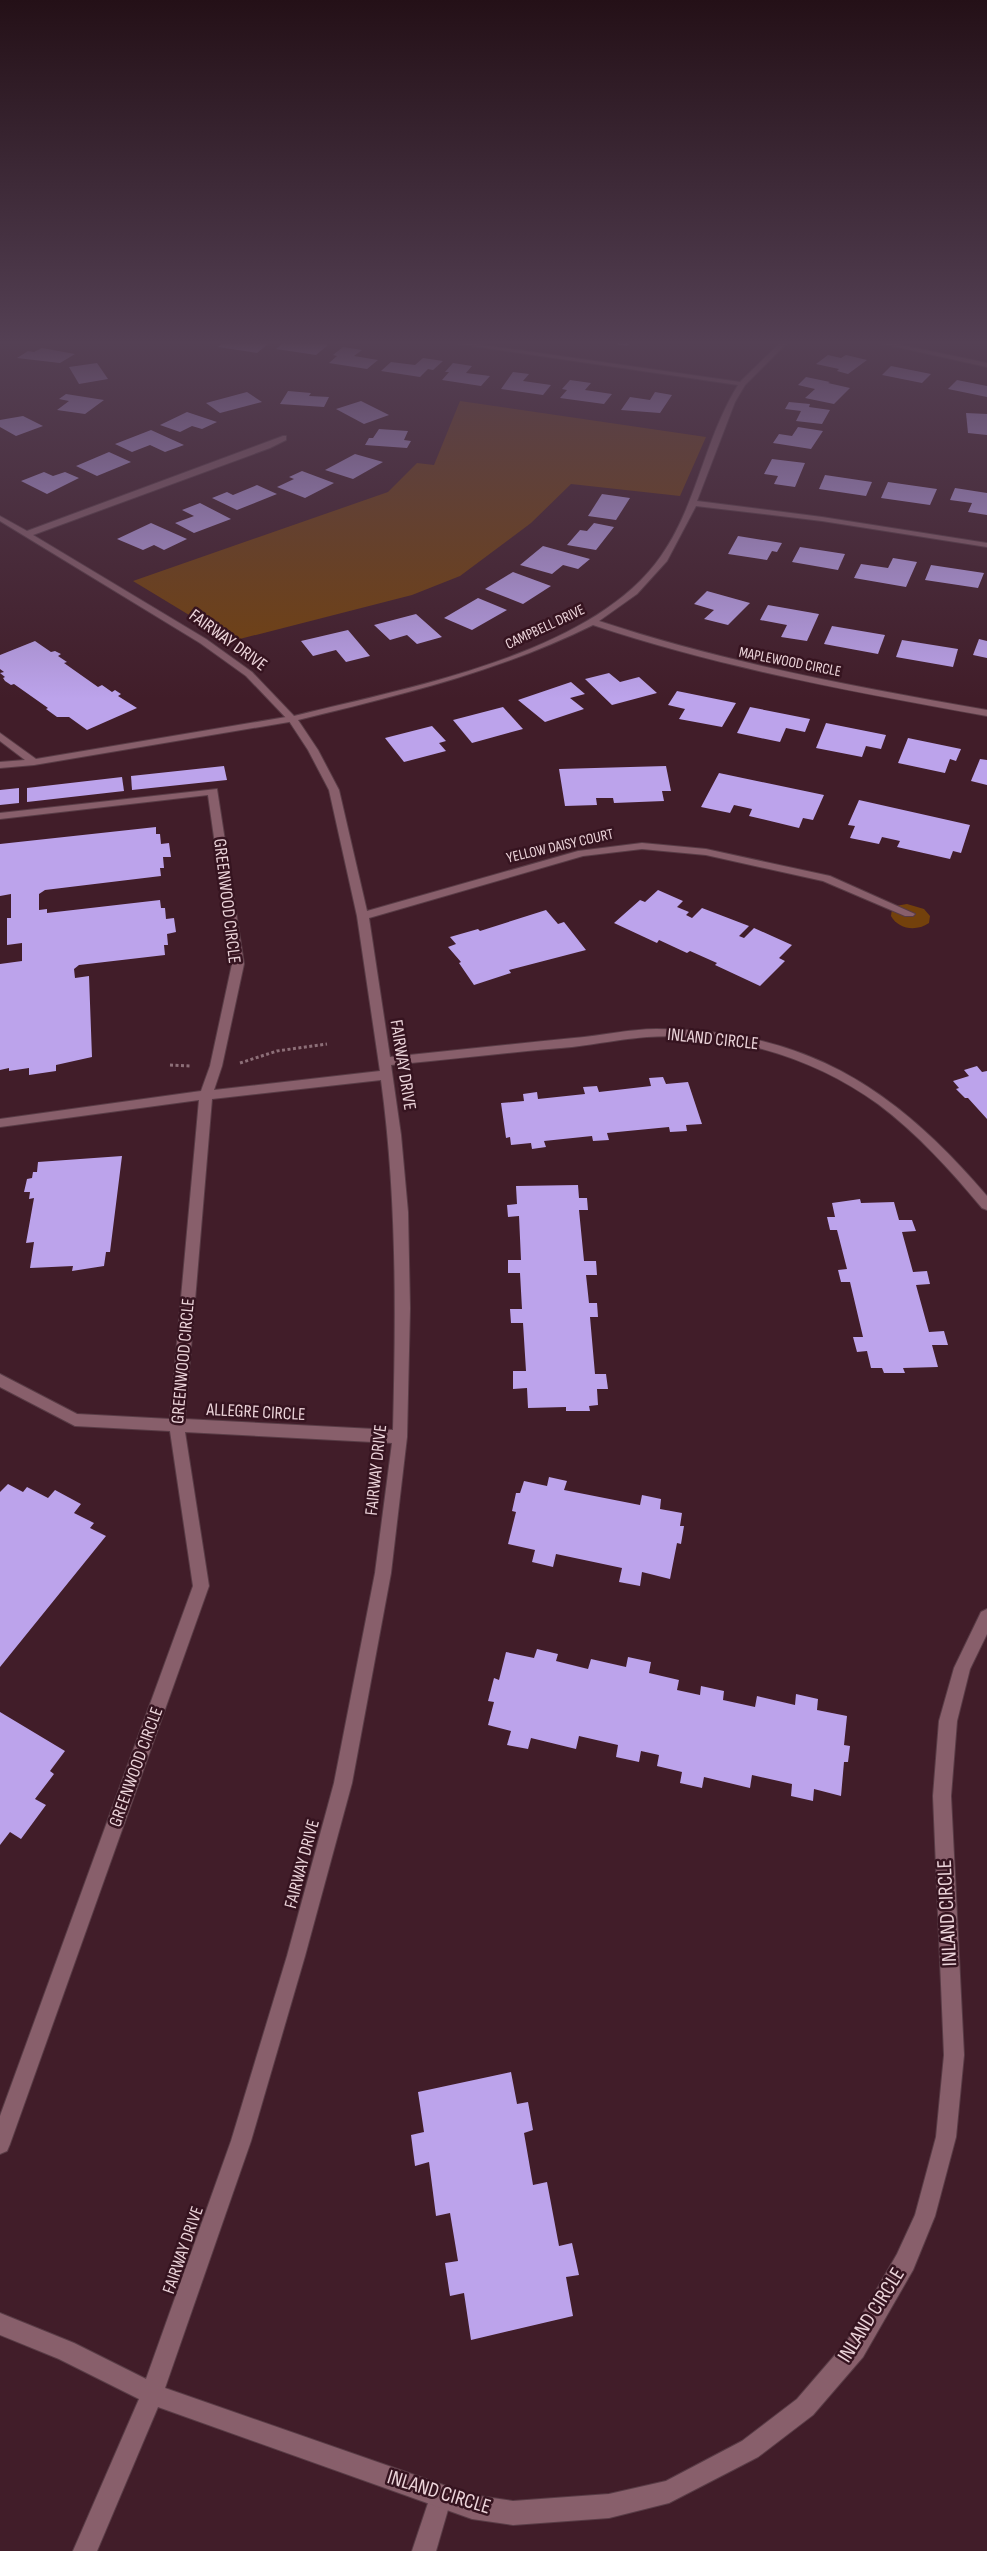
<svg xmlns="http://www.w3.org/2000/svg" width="987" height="2551" font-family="'Sofia Sans Condensed',sans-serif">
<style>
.green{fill:#73410c}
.building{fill:#bca3eb}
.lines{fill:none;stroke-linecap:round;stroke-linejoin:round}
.service-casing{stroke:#593c46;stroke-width:2}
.minor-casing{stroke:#593c46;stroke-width:2}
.path{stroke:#8d6f78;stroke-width:3;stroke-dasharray:3 2.5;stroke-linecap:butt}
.service{fill:#885f6b;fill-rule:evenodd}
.minor{fill:#885f6b;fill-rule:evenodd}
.labels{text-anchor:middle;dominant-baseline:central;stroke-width:5;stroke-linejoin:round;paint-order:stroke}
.far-street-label{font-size:15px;fill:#ecd4da;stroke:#361420}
.street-label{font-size:18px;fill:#ecd4da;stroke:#361420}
.near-street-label{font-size:21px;fill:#ecd4da;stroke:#361420}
</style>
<rect width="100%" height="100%" fill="#411d29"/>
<g class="green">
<path d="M460,401L706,437L680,496L571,484L531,523L460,576L412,595L232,641L133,581L388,492L417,463L434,465Z"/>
<path d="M907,904L924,909L930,916L929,923C916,932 898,929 891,916C891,906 899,905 907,904Z"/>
</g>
<g class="building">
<path d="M225,342H259L269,343L257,353L218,347Z"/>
<path d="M284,342H309L328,345L316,355L276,349Z"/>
<path d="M607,342H631L627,346Z"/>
<path d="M343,347L362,350L354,356L378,360L367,369L329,363L337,356L333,355Z"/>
<path d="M42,348L75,354L60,363L17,358L28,351L34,352Z"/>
<path d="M828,355L841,358L846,355L867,360L848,374L837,371L839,369L816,364Z"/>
<path d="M423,358L443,361L433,370L428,369L420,377L381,371L391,362L415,365Z"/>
<path d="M97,363L108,379L79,384L69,367Z"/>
<path d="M453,363L472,366L466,373L490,376L481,386L442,380L449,372H445Z"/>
<path d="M891,366L931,374L922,383L882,375Z"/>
<path d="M513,372L529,374L523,381L551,385L543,395L501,389Z"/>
<path d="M806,377L830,382L828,383L850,388L834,404L805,398L815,389L798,385Z"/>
<path d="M570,380L591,383L585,390L612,394L604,404L560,398L567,390L562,389Z"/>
<path d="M957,380L987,386V397L948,389Z"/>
<path d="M288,391L311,393L309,396L329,397L324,407L280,404Z"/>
<path d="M247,392L262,402L220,413L206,403Z"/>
<path d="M655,392L672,395L660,413L621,410L630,397L650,400Z"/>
<path d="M66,394L104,400L85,414L57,410L69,401L59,399Z"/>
<path d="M361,401L389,415L364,424L336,409Z"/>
<path d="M789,402L810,404L809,407L830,410L822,424L796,421L801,411L785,409Z"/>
<path d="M187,412L217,422L202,429L192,426L180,432L160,425Z"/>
<path d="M966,413L987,414V435L968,433Z"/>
<path d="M23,416L43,426L16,436L0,427V420Z"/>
<path d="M798,427L823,431L811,449L773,443L779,434L792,436Z"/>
<path d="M379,429L408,431L404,440L411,441L407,448L365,445L369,438H373Z"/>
<path d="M151,430L184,445L165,452L150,445L132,452L115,444Z"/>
<path d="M109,452L131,462L97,476L76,466Z"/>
<path d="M355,454L383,462L353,479L325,470Z"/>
<path d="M772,459L805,463L795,487L774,484L778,476L764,474Z"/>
<path d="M302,471L334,483L305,498L277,487L294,479L289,477Z"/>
<path d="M44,472L53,476L65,472L79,478L47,494L21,481Z"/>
<path d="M825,475L872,482L866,496L819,489Z"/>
<path d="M888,482L937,489L930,505L881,498Z"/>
<path d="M257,485L277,494L237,510L212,498L227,492L233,495Z"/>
<path d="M955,488L987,493V515L968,512L972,503L950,500Z"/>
<path d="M602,494L630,498L616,520L588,516Z"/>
<path d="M200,503L231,519L194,533L175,523L194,516L182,510Z"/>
<path d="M151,523L187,539L164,550L154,545L143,550L117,539Z"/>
<path d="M594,523L614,527L596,550L567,545L580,530L587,531Z"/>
<path d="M738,536L782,543L777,552L772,551L767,560L728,554Z"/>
<path d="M543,546L590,559L578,569L563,565L552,574L520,565Z"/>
<path d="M800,547L845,554L838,570L792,562Z"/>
<path d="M893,558L917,562L906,587L854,578L861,564L888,568Z"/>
<path d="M931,565L984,573L978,588L925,580Z"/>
<path d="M513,572L551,586L523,604L485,589Z"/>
<path d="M707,591L750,603L728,625L704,619L714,610L694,604Z"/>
<path d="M478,598L507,610L472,630L444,618Z"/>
<path d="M768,605L819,614L807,641L781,637L787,625L760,620Z"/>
<path d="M416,614L442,637L417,644L407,635L390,640L374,625Z"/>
<path d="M832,626L885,635L878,654L824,644Z"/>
<path d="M348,630L370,656L346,662L336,650L313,656L301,641Z"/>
<path d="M979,639L987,641V658L973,655Z"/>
<path d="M902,640L958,649L953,667L896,657Z"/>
<path d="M35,641L51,652L55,651L61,654L58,656L67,662L64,663L98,687L102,685L112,692L115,690L121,694L118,696L137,708L87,730L69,717H57L46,709L48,708L14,684L11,685L5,681L3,678L5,677L0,673L4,672L0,669V655Z"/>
<path d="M609,673L620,682L639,677L657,693L612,705L585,679Z"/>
<path d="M571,682L585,694L570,698L584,709L545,722L518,700Z"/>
<path d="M677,691L736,703L722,727L679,719L685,709L668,705Z"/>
<path d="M503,707L523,729L472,743L453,720Z"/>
<path d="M750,707L810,719L805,732L786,728L780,742L737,733Z"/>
<path d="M826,723L886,735L881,749L866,746L862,757L816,748Z"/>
<path d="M432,726L446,741L439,743L446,751L404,762L385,738Z"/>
<path d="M908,738L961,749L956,761L950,759L945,773L898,763Z"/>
<path d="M980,759L987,760V785L971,781Z"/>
<path d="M224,766L227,780L132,790L131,776Z"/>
<path d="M666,766L671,791H662L664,801L614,803L613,798H596L597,805L565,806L559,769Z"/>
<path d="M719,773L824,795L813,820L803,818L799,828L749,816L752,809L734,805L730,813L701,807Z"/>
<path d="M122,777L124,791L27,802V788Z"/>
<path d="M19,788V803L0,805V790Z"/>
<path d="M859,800L970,825L961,853L953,851L950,859L897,847L900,841L882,837L879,844L850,838L855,826L848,825Z"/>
<path d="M156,827V834H160L161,844L169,843L171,857H163L164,868H160L161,876L45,890L39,894V910L47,909V913L160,900L161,908H165L166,919L174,918L176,932L167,934L168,945H164L165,955L79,965L74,969L75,978L89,976L92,1057L56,1065V1071L29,1075V1068L9,1071V1068L0,1070V964L22,961V943L7,945V918H11V894L0,896V844Z"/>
<path d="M658,890L683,901L677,907L689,912L686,915L692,918L702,908L749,926L739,936L744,938L754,928L792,945L779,958L785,961L760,986L715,965L717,963L690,951L687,953L659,940L657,943L614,923L640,900L645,902Z"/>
<path d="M546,910L558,924L564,922L586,950L509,970L511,973L474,985L459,963L461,962L448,947L456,944L450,937L478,929L480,931Z"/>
<path d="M977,1066L982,1072L987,1071V1119L968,1098H965L956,1089L959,1088L953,1081L969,1076L964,1070Z"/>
<path d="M663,1077L666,1084L688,1082L702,1124L686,1125L687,1131L670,1132L669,1127L607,1133L609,1140L593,1141L592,1136L544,1141L546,1147L532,1149L531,1143L511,1145L510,1137L506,1138L501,1103L524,1101L523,1094L537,1092L538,1099L585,1094L583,1087L597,1086L599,1092L651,1086L649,1078Z"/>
<path d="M122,1156L110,1252H106L104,1266L72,1271L73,1266L30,1268L34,1242L26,1243L34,1198L29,1199L30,1192H24L27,1179L32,1178L33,1172H37L38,1162Z"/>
<path d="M578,1185L579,1198H587L588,1210H579L584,1261H596L597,1275H586L589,1303H597L598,1317H590L595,1374H606L608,1389H597L598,1405L589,1406L590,1411H566V1407L528,1408L527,1388L513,1389V1371H526L523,1323H511L510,1309H522L520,1273H508V1260H521L519,1216L508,1217L507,1205L517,1204L516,1186Z"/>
<path d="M860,1199L861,1203L894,1202L899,1220H912L916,1231L902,1232L913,1272L927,1271L930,1284L916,1285L929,1332L944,1331L948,1345H932L938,1367L903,1368L905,1373H884L882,1368H871L867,1351L857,1352L853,1337H863L850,1282H841L838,1270L847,1269L837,1230H830L827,1217H835L832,1203Z"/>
<path d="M549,1477L567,1481L564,1490L640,1505L642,1495L661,1499L660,1509L682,1513L680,1526H684L681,1544L677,1543L670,1579L642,1572L640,1586L619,1582L622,1568L556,1554L553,1567L532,1562L535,1550L508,1544L516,1512L512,1511L516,1493H520L524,1481L547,1486Z"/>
<path d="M8,1484L23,1492L27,1487L48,1498L55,1490L81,1504L74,1513L94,1523L90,1528L106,1536L0,1667V1492Z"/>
<path d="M537,1649L558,1654L556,1661L588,1669L591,1659L626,1667L628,1657L651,1662L649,1673L679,1680L677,1690L700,1695L701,1686L724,1691L723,1700L755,1707L757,1696L795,1705L796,1694L818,1699L817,1710L847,1716L844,1745L850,1746L848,1762H844L841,1796L814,1789L813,1801L791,1796L792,1784L752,1775L750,1788L704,1777L702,1788L680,1783L682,1772L657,1766L659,1755L641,1751L639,1762L616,1757L618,1745L579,1736L576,1749L531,1738L528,1749L507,1745L511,1731L488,1725L494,1702L488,1701L494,1678L499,1680L506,1652L534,1658Z"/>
<path d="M0,1712L65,1751L50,1771L54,1774L35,1799L46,1805L21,1839L10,1832L0,1845Z"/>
<path d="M511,2072L517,2104L528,2102L533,2130L524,2133L533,2185L547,2182L559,2246L572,2243L579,2275L566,2277L573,2316L471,2340L464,2293L450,2296L445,2263L458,2261L450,2213L436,2216L429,2162L415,2166L411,2135L424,2132L418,2092Z"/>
</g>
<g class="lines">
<defs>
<g id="service">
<path d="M292,716L295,717V721L34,765L0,768V762L25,760L0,741V733L36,759Z"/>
<path d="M441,2485L449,2488L452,2496L436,2551H412L433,2488Z"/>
</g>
<g id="minor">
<path d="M446,342H462L740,382L781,342H788L745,385L735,402L697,501L822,517L987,543V547L822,521L696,506L667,561L637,594L599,621C726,663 856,687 987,710V716C854,692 722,668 593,625C498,672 400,695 298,720L318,750L339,790L367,911L578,851L642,843L706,849L830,876L915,914L913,916H905L823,881L706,855L642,849L583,856L369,918L390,1057C451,1051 512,1044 574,1038C601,1036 629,1029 656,1029C804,1029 894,1087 987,1196V1210L982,1208C951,1171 918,1134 878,1104C812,1056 728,1032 647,1037C621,1039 597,1044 572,1047C511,1052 451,1059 391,1065L401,1135L408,1212L410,1308L407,1437L391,1573L352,1783L305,1956L251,2141L165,2388L472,2495L513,2501L609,2494L666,2481L742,2441L797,2399L847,2341L897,2254L915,2215L936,2137L944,2055L933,1796L939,1721L954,1668L981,1612L987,1609V1634L970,1669L957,1721L951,1796L964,2055L956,2137L935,2216L913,2270L863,2357L813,2415L758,2457L669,2503L609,2518L513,2525L472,2519L158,2407L97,2551H73L139,2399L59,2359L0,2335V2313L74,2343L146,2379L231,2141L287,1956L334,1783L375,1573L392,1443L185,1432L209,1586L10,2144L7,2151L0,2154V2116L193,1586L170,1431L75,1426L0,1387V1374L77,1414L170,1419L199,1100L0,1127V1119L201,1091L210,1066L232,964L208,795L0,819V813L217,789L244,964L222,1066L214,1090L380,1071L357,916L329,790L308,750L289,721L246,676L200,643L0,521V516L27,531L283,436H286V440L270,448L33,535L206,639L252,672L294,716C405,688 593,655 661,556C697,505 704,440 738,385ZM381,1080C397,1197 396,1313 393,1430L185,1419L212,1099Z"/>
<path d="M875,342H887L987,363V367Z"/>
</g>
</defs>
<use href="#service" class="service-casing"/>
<use href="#minor" class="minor-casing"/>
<g class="path">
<path d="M240,1063L277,1051L327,1044"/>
<path d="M170,1065L191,1066"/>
</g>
<use href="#service" class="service"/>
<use href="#minor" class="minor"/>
</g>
<linearGradient id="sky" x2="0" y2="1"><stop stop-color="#241017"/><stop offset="0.49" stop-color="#544054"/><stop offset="1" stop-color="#544054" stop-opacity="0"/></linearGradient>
<rect width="987" height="699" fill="url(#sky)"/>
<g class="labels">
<g class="far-street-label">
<text transform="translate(545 627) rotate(-25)">CAMPBELL DRIVE</text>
<text transform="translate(790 662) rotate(11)">MAPLEWOOD CIRCLE</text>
<text transform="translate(560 846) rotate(-13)">YELLOW DAISY COURT</text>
</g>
<g class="street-label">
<text transform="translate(228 640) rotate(36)">FAIRWAY DRIVE</text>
<text transform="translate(227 901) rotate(83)">GREENWOOD CIRCLE</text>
<text transform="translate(713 1039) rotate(6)">INLAND CIRCLE</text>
<text transform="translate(403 1065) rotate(81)">FAIRWAY DRIVE</text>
<text transform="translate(183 1361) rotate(-85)">GREENWOOD CIRCLE</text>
<text transform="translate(256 1412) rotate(3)">ALLEGRE CIRCLE</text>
<text transform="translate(376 1470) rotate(-84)">FAIRWAY DRIVE</text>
<text transform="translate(136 1767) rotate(-70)">GREENWOOD CIRCLE</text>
<text transform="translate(302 1864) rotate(-75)">FAIRWAY DRIVE</text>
<text transform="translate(183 2250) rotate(-71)">FAIRWAY DRIVE</text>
</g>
<g class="near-street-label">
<text transform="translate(947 1913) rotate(-93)">INLAND CIRCLE</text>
<text transform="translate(871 2315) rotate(-58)">INLAND CIRCLE</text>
<text transform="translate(439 2492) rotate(17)">INLAND CIRCLE</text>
</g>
</g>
</svg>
